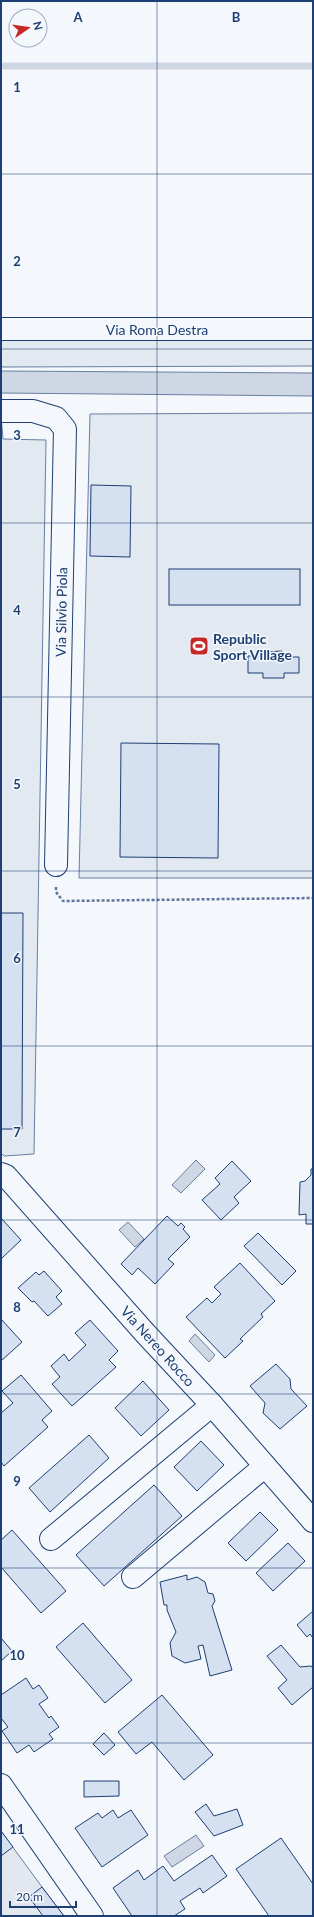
<svg xmlns="http://www.w3.org/2000/svg" width="314" height="1917" font-family="Lato,sans-serif">
<style>
.green{fill:#e3e9f0;stroke:#687fa3}
.parking{fill:#e3e8f0;stroke:#687fa3}
.water{fill:#cfd7e4;stroke:#687fa3}
.lines{fill:none;stroke-linecap:round;stroke-linejoin:round}
.stream{stroke:#cfd7e4;stroke-width:7}
.building{fill:#d5e0f0;stroke:#1d3f73}
.minor-casing{stroke:#1d3f73;stroke-width:24}
.path{stroke:#5e769c;stroke-width:2.5;stroke-dasharray:3 2;stroke-linecap:butt}
.minor{stroke:#f4f7fb;stroke-width:22}
.grid{fill:none;stroke:#1d3f73;stroke-width:1;stroke-opacity:0.55}
.labels{text-anchor:middle;dominant-baseline:central;stroke-width:3;stroke-linejoin:round;paint-order:stroke}
.street-label{font-size:14px;fill:#1d3f73;stroke:#f4f7fb}
.poi-label{font-size:14px;font-weight:bold;fill:#1d3f73;stroke:#f4f7fb;text-anchor:start}
.grid-label{font-size:13px;text-anchor:middle;font-weight:bold;fill:#1d3f73;stroke:#f4f7fb;stroke-width:3;stroke-linejoin:round;paint-order:stroke}
</style>
<rect width="100%" height="100%" fill="#f4f7fb"/>
<g class="green">
<path d="M313,338V366L1,367V339Z"/>
<path d="M313,413V878H79L90,414Z"/>
<path d="M1,416L3,439L46,440L34,1154L4,1156L1,1153Z"/>
</g>
<path class="parking" d="M1,1831L42,1887L64,1916H1Z"/>
<g class="water">
<path d="M1,371L313,373V396L1,393Z"/>
<path d="M196,1160L205,1169L181,1193L172,1185Z"/>
<path d="M128,1222L144,1239L135,1247L119,1230Z"/>
<path d="M195,1334L215,1355L209,1362L189,1341Z"/>
<path d="M196,1835L204,1846L172,1867L164,1856Z"/>
</g>
<g class="lines">
<path class="stream" d="M1,66H313"/>
</g>
<g class="building">
<path d="M91,485L131,486L130,557L90,556Z"/>
<rect x="169" y="569" width="131" height="36"/>
<path d="M282,651V657H299V673H284V678H263V673H248V656H264L263,652Z"/>
<path d="M121,743L219,744L218,858L120,857Z"/>
<path d="M1,913H23L22,1129H1Z"/>
<path d="M232,1161L251,1181L234,1197L239,1203L221,1220L202,1200L220,1184L215,1178Z"/>
<path d="M311,1169H313V1224H306V1214L299,1215L300,1182L305,1181L311,1175Z"/>
<path d="M167,1216L178,1226L181,1223L185,1227L183,1229L190,1237L168,1259L174,1264L155,1284L138,1268L132,1275L121,1264Z"/>
<path d="M1,1218L21,1240L1,1259Z"/>
<path d="M258,1233L296,1271L282,1285L244,1246Z"/>
<path d="M240,1263L275,1301L261,1314L263,1317L240,1339L243,1341L225,1358L186,1317L207,1298L212,1303L221,1294L214,1287Z"/>
<path d="M44,1271L62,1291L56,1297L62,1304L48,1316L34,1301L32,1302L18,1288L36,1272L39,1275Z"/>
<path d="M1,1319L22,1342L1,1361Z"/>
<path d="M90,1320L118,1351L109,1360L116,1367L72,1406L52,1384L60,1377L51,1366L64,1354L69,1361L86,1345L75,1333Z"/>
<path d="M276,1364L290,1379L291,1389L307,1406L280,1429L263,1413L265,1403L250,1386Z"/>
<path d="M21,1375L52,1411L42,1420L48,1427L4,1466L1,1462V1413L13,1403L2,1391Z"/>
<path d="M143,1381L169,1410L141,1436L115,1408Z"/>
<path d="M89,1435L109,1458L50,1512L29,1488Z"/>
<path d="M201,1441L224,1465L197,1491L174,1467Z"/>
<path d="M154,1485L182,1516L104,1586L76,1555Z"/>
<path d="M260,1512L278,1530L246,1561L228,1543Z"/>
<path d="M12,1530L66,1591L41,1613L1,1567V1540Z"/>
<path d="M288,1543L305,1561L273,1591L256,1573Z"/>
<path d="M187,1575V1580L197,1577L205,1582L208,1593L213,1594L215,1601L212,1606L232,1670L210,1676L203,1645L198,1646L201,1659L185,1663L172,1656L170,1643L176,1632L167,1610V1605H164L160,1582Z"/>
<path d="M313,1611V1638L310,1634L307,1637L297,1625Z"/>
<path d="M83,1623L132,1680L105,1703L56,1647Z"/>
<path d="M1,1638L12,1651L1,1661Z"/>
<path d="M281,1645L300,1667L311,1666L313,1668V1687L292,1705L278,1688L287,1680L267,1656Z"/>
<path d="M26,1678L33,1689L39,1685L48,1698L39,1704L49,1718L51,1716L59,1727L49,1734L53,1739L34,1752L29,1745L17,1753L2,1731L8,1727L1,1718V1695Z"/>
<path d="M162,1695L213,1755L184,1780L152,1742L136,1754L118,1732Z"/>
<path d="M104,1733L115,1745L104,1755L93,1744Z"/>
<path d="M84,1781H119V1796L84,1797Z"/>
<path d="M206,1804L214,1816L237,1809L243,1825L214,1836L195,1812Z"/>
<path d="M113,1810L118,1818L131,1810L148,1835L102,1867L75,1828L98,1813L102,1818Z"/>
<path d="M1,1831L13,1847L1,1856Z"/>
<path d="M281,1838L313,1884V1916H269L236,1869Z"/>
<path d="M212,1855L227,1876L203,1893L200,1888L180,1901L185,1909L174,1916H132L113,1888L138,1870L144,1880L163,1866L174,1881Z"/>
<path d="M42,1887L64,1916H43L29,1897Z"/>
</g>
<g class="lines">
<defs>
<g id="minor">
<path d="M1,329H313"/>
<path d="M1,411H33L56,418L65,429L56,865"/>
<path d="M1,1174L6,1176L145,1333L212,1405L313,1521"/>
<path d="M51,1539L212,1405"/>
<path d="M133,1577L265,1466"/>
<path d="M1,1785L92,1916"/>
</g>
</defs>
<use href="#minor" class="minor-casing"/>
<path class="path" d="M56,887V892L63,901L313,898"/>
<use href="#minor" class="minor"/>
</g>
<path class="grid" d="M157,1V1916M1,174H313M1,349H313M1,523H313M1,697H313M1,871H313M1,1046H313M1,1220H313M1,1394H313M1,1568H313M1,1743H313"/>
<defs>
<symbol id="stadium-square" viewBox="-11 -11 22 22"><rect x="-9" y="-9" width="18" height="18" rx="4" fill="#c62828" stroke="#f4f7fb"/><path d="M0-5a6.5 5 0 1 0 0 10a6.5 5 0 1 0 0-10ZM-3.5-1.8h7v3.6h-7Z" fill="#fff"/></symbol>
</defs>
<g fill-rule="evenodd">
<use href="#stadium-square" x="188" y="635" width="22" height="22"/>
</g>
<g class="labels">
<g class="street-label">
<text x="157" y="329">Via Roma Destra</text>
<text transform="translate(61 612) rotate(-89)">Via Silvio Piola</text>
<text transform="translate(158 1346) rotate(48)">Via Nereo Rocco</text>
</g>
<g class="poi-label">
<text x="213" y="638">Republic<tspan x="213" dy="16">Sport Village</tspan></text>
</g>
</g>
<g class="grid-label">
<text x="78" y="22">A</text>
<text x="236" y="22">B</text>
<text x="17" y="92">1</text>
<text x="17" y="266">2</text>
<text x="17" y="440">3</text>
<text x="17" y="615">4</text>
<text x="17" y="789">5</text>
<text x="17" y="963">6</text>
<text x="17" y="1137">7</text>
<text x="17" y="1312">8</text>
<text x="17" y="1486">9</text>
<text x="17" y="1660">10</text>
<text x="17" y="1834">11</text>
</g>
<rect width="314" height="1917" fill="none" stroke="#1d3f73" stroke-width="4"/>
<g transform="translate(28 28) rotate(77)"><circle r="19" fill="#f4f7fb" stroke="#9eadc5"/>
<path d="M0-3L7 15L0 10L-7 15Z" fill="#c62828"/>
<text y="-6" font-size="11" font-weight="bold" text-anchor="middle" fill="#1d3f73">N</text>
</g>
<path d="M10 1901v6h66v-6" fill="none" stroke="#1d3f73" stroke-width="2"/>
<text x="16" y="1901" font-size="12" fill="#1d3f73" stroke="#f4f7fb" stroke-width="3" paint-order="stroke">20 m</text>
</svg>
